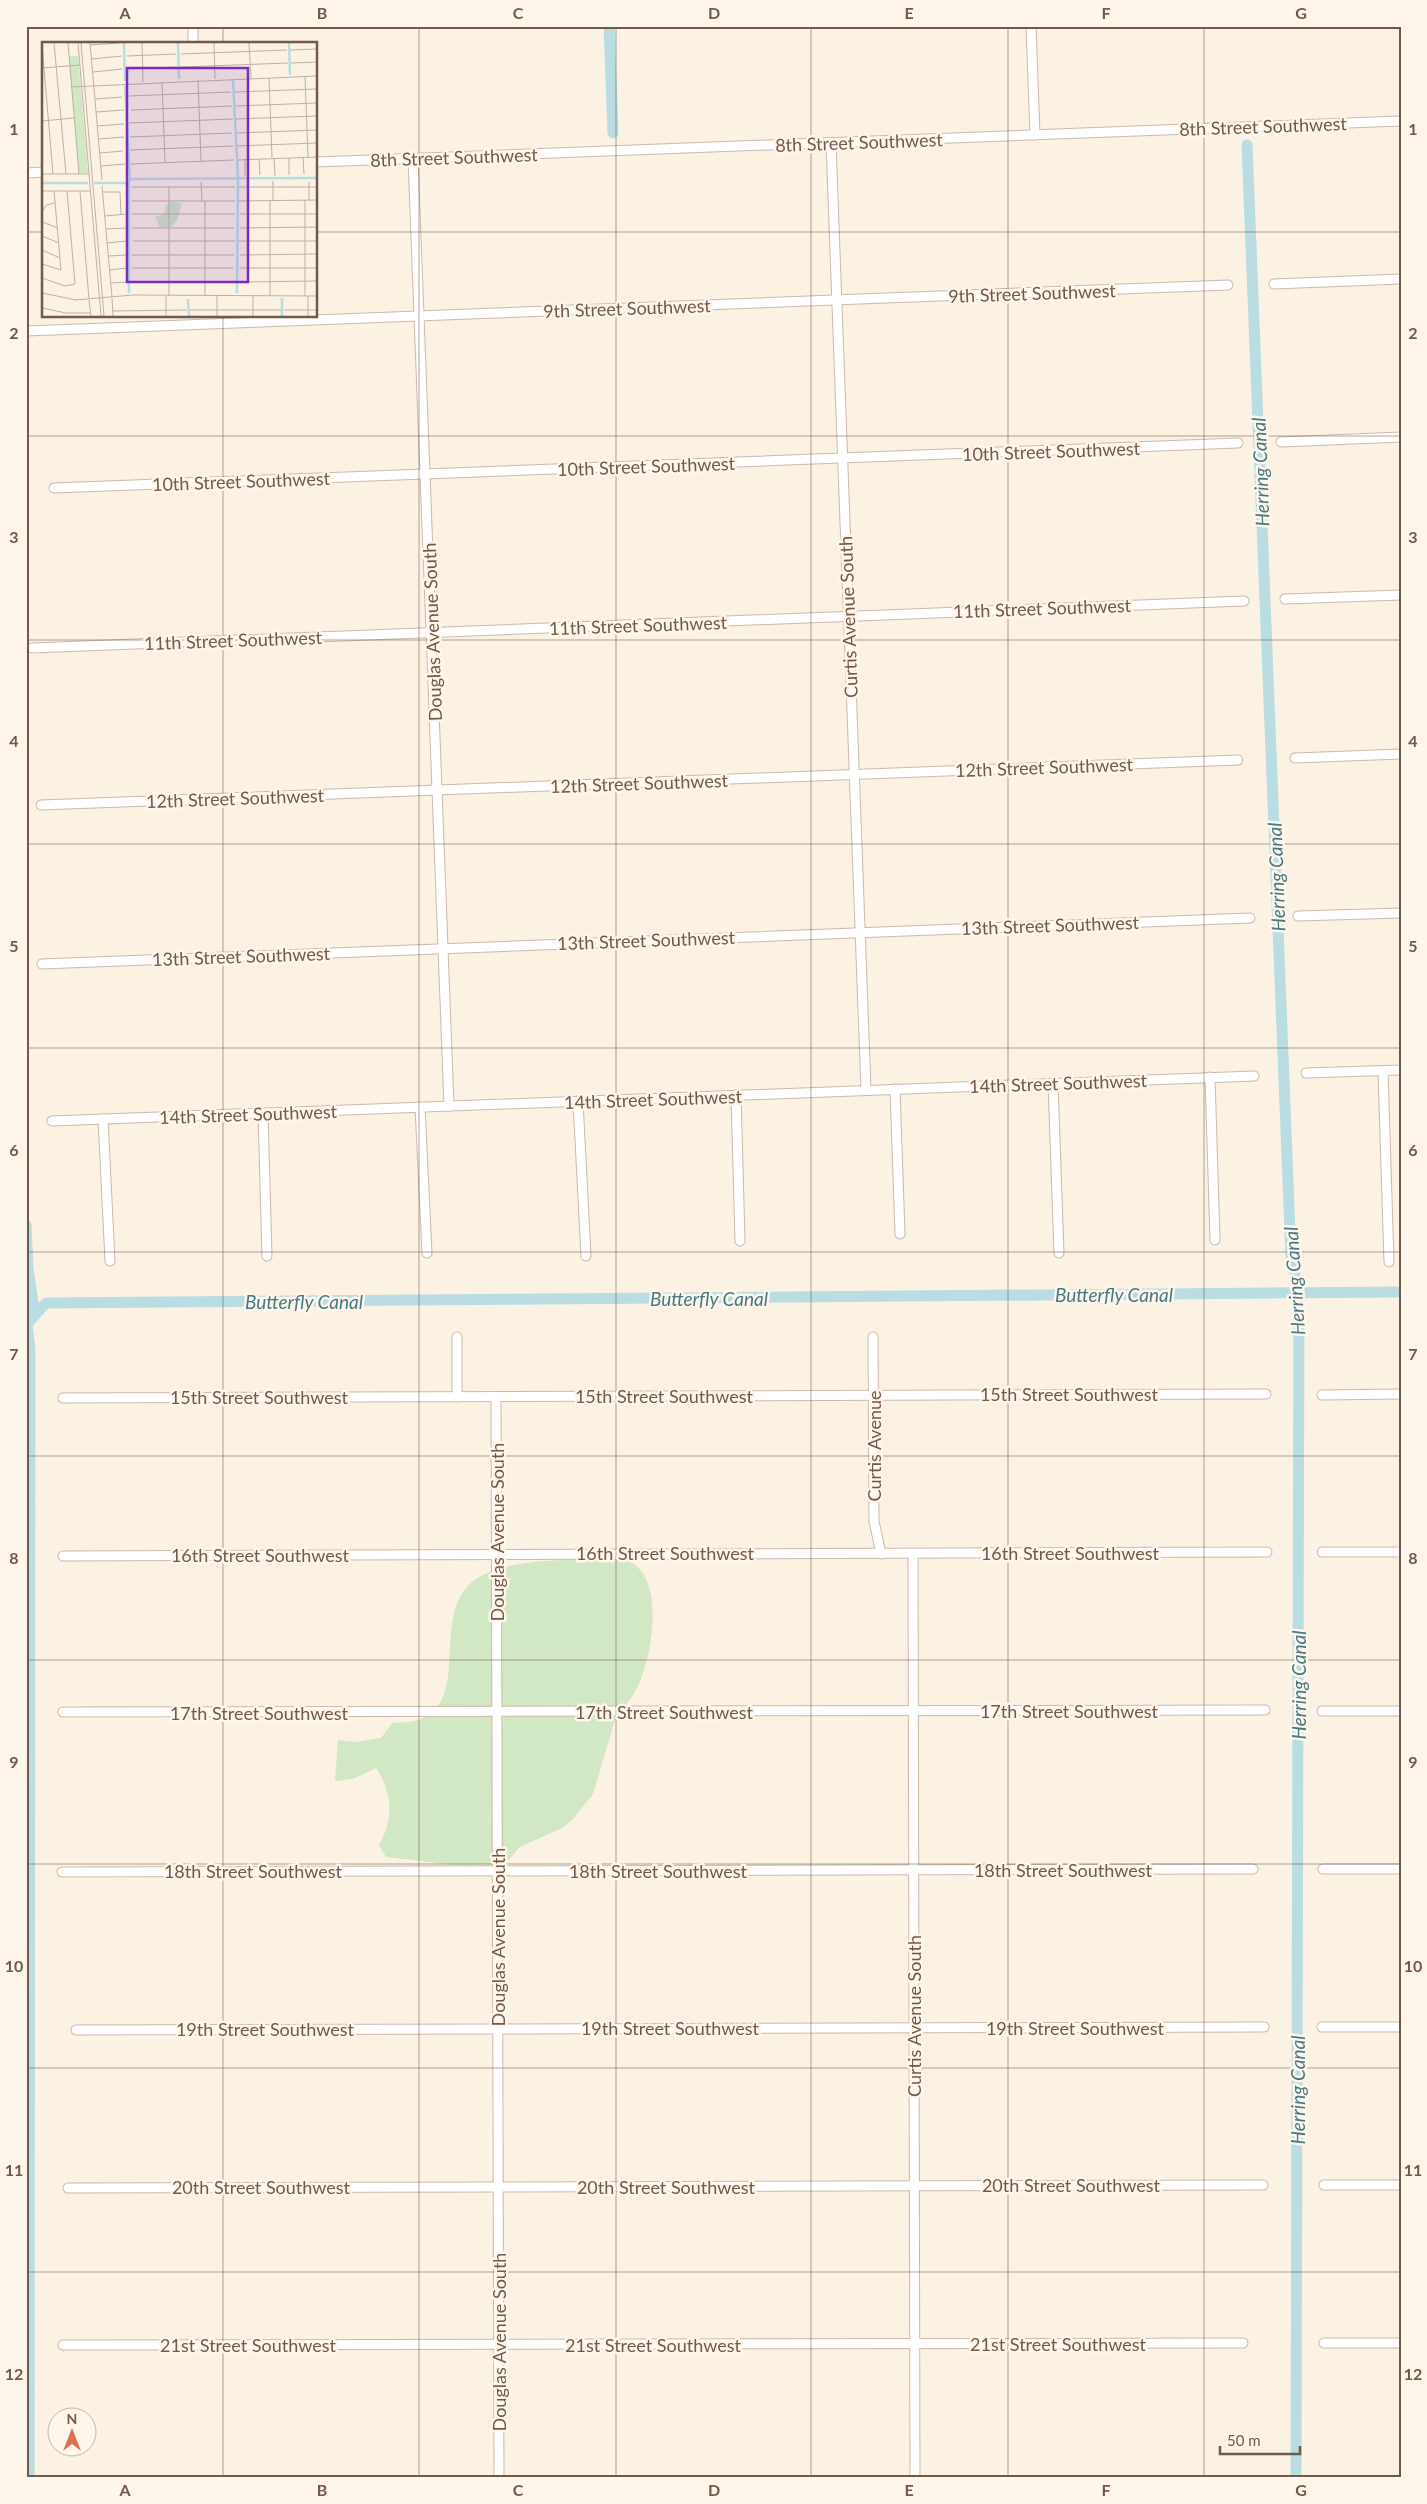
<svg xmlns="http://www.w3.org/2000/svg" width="1427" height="2504" font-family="Lato,sans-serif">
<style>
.green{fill:#d2e7c4}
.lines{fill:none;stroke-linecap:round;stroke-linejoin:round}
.canal{stroke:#badde3;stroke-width:11}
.minor-casing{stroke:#cbbaab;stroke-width:11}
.minor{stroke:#fff;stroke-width:9}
.grid{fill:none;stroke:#71594b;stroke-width:1;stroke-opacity:0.55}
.labels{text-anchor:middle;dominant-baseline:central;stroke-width:5;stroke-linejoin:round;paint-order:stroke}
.street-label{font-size:18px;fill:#71594b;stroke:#fef6ea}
.water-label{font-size:19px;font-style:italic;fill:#477984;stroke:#fef6ea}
.inset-river{fill:none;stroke:#badde3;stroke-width:2.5}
.inset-road{fill:none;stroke:#c0b0a2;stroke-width:1}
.view{fill:#7b2cbf;fill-opacity:0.15;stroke:#7b2cbf;stroke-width:2.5}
.inset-edge{fill:none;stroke:#71594b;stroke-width:2.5}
.neatline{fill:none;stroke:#71594b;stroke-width:2}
.grid-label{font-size:16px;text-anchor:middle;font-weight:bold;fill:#71594b}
</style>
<rect width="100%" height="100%" fill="#fbf2e4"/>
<path class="green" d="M576,1559C590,1559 608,1556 622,1559C670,1569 652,1666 633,1695C627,1705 619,1712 614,1723L593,1794L573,1819L562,1828L520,1847L505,1864L455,1865L386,1857L379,1845C394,1818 393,1794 376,1768L353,1779L335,1781L338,1740L356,1742L381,1738L392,1723C400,1722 408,1723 415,1721C474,1706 429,1618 472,1582C496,1562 546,1561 576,1559Z"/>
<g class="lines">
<g class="canal">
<path d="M609,26L613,133"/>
<path d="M1247,145L1291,1257L1299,1292L1296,2478"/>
<path d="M26,1225L28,1269L35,1315"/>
<path d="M26,1325L46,1303L1401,1292"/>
<path d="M27,1325L30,1349L29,2478"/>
</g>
<defs>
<g id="minor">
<path d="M193,26V44"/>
<path d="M1031,26L1035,135"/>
<path d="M831,143L866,1090"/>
<path d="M413,158L449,1106"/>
<path d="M316,162L1401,121"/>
<path d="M26,173L44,172"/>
<path d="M1274,284L1401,279"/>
<path d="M26,331L1228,285"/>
<path d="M1281,442L1401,437"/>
<path d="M54,488L1238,443"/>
<path d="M1285,599L1401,595"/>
<path d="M32,648L1244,601"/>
<path d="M1295,758L1401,754"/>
<path d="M41,805L1238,760"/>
<path d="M1298,916L1401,913"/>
<path d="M42,964L1250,918"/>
<path d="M1383,1071L1389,1262"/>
<path d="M1306,1073L1401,1070"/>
<path d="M1210,1077L1215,1240"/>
<path d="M1053,1083L1059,1253"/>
<path d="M895,1089L900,1234"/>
<path d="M736,1095L740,1241"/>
<path d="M578,1101L586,1256"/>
<path d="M420,1107L427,1253"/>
<path d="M263,1113L267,1256"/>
<path d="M103,1119L110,1261"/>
<path d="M52,1121L1254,1076"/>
<path d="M457,1337V1397"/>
<path d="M873,1337L874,1521L881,1554"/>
<path d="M1322,1395L1401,1394"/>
<path d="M496,1397L499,2478"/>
<path d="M63,1398L1266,1394"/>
<path d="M1322,1552H1401"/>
<path d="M913,1554L915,2478"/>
<path d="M63,1556L1267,1552"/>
<path d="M1322,1711H1401"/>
<path d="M63,1712L1265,1710"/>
<path d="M1323,1869H1401"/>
<path d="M62,1872L1253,1869"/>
<path d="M1322,2027H1401"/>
<path d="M76,2030L1264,2027"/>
<path d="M1324,2185H1401"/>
<path d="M68,2188L1263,2185"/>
<path d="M1324,2343H1401"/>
<path d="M63,2345L1243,2343"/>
</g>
</defs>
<use href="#minor" class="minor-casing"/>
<use href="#minor" class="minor"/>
</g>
<path class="grid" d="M223,26V44M419,26V2478M616,26V2478M811,26V2478M1008,26V2478M1204,26V2478M26,232H44M316,232H1401M223,316V2478M26,436H1401M26,640H1401M26,844H1401M26,1048H1401M26,1252H1401M26,1456H1401M26,1660H1401M26,1864H1401M26,2068H1401M26,2272H1401"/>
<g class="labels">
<g class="street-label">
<text transform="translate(1263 126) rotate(-2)">8th Street Southwest</text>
<text transform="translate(859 142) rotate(-2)">8th Street Southwest</text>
<text transform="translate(454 157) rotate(-2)">8th Street Southwest</text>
<text transform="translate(1032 293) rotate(-2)">9th Street Southwest</text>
<text transform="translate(627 308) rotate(-2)">9th Street Southwest</text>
<text transform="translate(1051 451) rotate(-2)">10th Street Southwest</text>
<text transform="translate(646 466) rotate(-2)">10th Street Southwest</text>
<text transform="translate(241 481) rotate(-2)">10th Street Southwest</text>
<text transform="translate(1042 608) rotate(-2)">11th Street Southwest</text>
<text transform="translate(848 617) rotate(-92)">Curtis Avenue South</text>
<text transform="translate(638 625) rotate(-2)">11th Street Southwest</text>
<text transform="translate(432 632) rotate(-92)">Douglas Avenue South</text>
<text transform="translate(233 640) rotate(-2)">11th Street Southwest</text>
<text transform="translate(1044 767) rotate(-2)">12th Street Southwest</text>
<text transform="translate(639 783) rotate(-2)">12th Street Southwest</text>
<text transform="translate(235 798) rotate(-2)">12th Street Southwest</text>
<text transform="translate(1050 925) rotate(-2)">13th Street Southwest</text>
<text transform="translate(646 940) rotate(-2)">13th Street Southwest</text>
<text transform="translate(241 956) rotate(-2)">13th Street Southwest</text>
<text transform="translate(1058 1083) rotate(-2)">14th Street Southwest</text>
<text transform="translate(653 1099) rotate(-2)">14th Street Southwest</text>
<text transform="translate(248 1114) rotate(-2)">14th Street Southwest</text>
<text x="1069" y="1394">15th Street Southwest</text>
<text x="664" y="1396">15th Street Southwest</text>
<text x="259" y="1397">15th Street Southwest</text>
<text transform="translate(874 1446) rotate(-90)">Curtis Avenue</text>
<text transform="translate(497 1532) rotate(-90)">Douglas Avenue South</text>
<text x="665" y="1553">16th Street Southwest</text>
<text x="1070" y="1553">16th Street Southwest</text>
<text x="260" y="1555">16th Street Southwest</text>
<text x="1069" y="1711">17th Street Southwest</text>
<text x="664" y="1712">17th Street Southwest</text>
<text x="259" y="1713">17th Street Southwest</text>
<text x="1063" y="1870">18th Street Southwest</text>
<text x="253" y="1871">18th Street Southwest</text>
<text x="658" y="1871">18th Street Southwest</text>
<text transform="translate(498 1937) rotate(-90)">Douglas Avenue South</text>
<text transform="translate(914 2016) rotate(-90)">Curtis Avenue South</text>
<text x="670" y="2028">19th Street Southwest</text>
<text x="1075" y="2028">19th Street Southwest</text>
<text x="265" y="2029">19th Street Southwest</text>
<text x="1071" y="2185">20th Street Southwest</text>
<text x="261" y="2187">20th Street Southwest</text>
<text x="666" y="2187">20th Street Southwest</text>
<text transform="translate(499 2342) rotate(-90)">Douglas Avenue South</text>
<text x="1058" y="2344">21st Street Southwest</text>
<text x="248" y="2345">21st Street Southwest</text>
<text x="653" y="2345">21st Street Southwest</text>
</g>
<g class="water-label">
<text transform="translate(1260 472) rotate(-92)">Herring Canal</text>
<text transform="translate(1276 877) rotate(-92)">Herring Canal</text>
<text transform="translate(1294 1281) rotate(-94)">Herring Canal</text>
<text x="1114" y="1294">Butterfly Canal</text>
<text x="709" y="1298">Butterfly Canal</text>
<text x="304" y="1301">Butterfly Canal</text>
<text transform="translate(1298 1685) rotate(-90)">Herring Canal</text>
<text transform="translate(1297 2090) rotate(-90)">Herring Canal</text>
</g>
</g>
<g transform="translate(42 42)">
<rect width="275" height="275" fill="#fbf2e4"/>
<path d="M27,14H36L46,131H37ZM129,160L140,161L135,179L128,185H118L113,175L122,172L124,163Z" fill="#d2e7c4"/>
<path class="inset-river" d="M82,1L83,39M136,1L137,37M247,1L248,33M191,38L196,136L195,251M83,44L88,138M87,139V251M0,141H46M52,141H85L89,137L275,136M240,256V274M146,257L147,274"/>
<path class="inset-road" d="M12,1L24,132M26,1L37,132M36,1L59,274M39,1L62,274M48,1L60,138M100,1L101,40M172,1L173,37M207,1L209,36M0,3L11,132M48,3L77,1M248,8L275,7M139,12L245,8M85,14L134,12M50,17L80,14M249,21L275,20M139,25L246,21M0,26L38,23M85,27L135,25M51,30L80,27M263,34L266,115M227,36L230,116M156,38L159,119M120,40L123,120M29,45L275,34M193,50L275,47M87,54L189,50M53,57L80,55M194,64L275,61M89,68L190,64M54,70L82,68M194,77L275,74M0,79L32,76M87,81L191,77M55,84L82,82M195,91L275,88M88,95L190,91M57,97L82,95M195,104L275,101M88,108L191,104M58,111L81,109M261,115L262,132M232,116L233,134M247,116V133M203,117V134M217,117L218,133M196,118L275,115M89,122L192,118M59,124L83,122M0,132H47M231,139V159M159,140L160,159M60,144L70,255M90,145H193M127,145V254M197,145H275M0,149H48M38,149L47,257M61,150H78L79,173M263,158V254M267,158V140M90,159H193M163,159V254M197,159L275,158M228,159V254M0,170L4,163L13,161M90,172H193M198,172H275M63,174L85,172M0,180L16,186M90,186H192M198,186L275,185M64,187L85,186M0,194L17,201M91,199H193M197,199H275M65,201L85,199M0,208L18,216M90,213H192M198,213L275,212M66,214L85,213M0,222L19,228L12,149M90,226H191M198,226H275M67,228L85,226M0,236L23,244L33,242L25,149M92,240H192M198,240L275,239M69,241L85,240M0,251L34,258M175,254V274M211,254V274M266,254V274M70,256L71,274M33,258L91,253L275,254M47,258L49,274M0,266L24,271H48M148,268H239M242,268H275M71,269L145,268M124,274V254"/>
<path class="view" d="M85,26H206V240H85Z"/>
<rect width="275" height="275" class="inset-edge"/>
</g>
<rect width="1427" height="2504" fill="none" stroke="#fef6ea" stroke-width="55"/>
<g transform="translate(72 2432)"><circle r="24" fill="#fef6ea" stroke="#c6b7aa"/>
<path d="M0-4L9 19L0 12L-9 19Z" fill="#dd7251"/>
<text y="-8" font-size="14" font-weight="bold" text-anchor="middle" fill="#71594b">N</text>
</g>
<path d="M1220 2446v8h80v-8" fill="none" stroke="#71594b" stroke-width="2.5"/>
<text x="1227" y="2446" font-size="15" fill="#71594b" stroke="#fef6ea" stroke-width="4" paint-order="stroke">50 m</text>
<rect x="28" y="28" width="1372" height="2448" class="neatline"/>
<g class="grid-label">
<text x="125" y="19">A</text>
<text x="322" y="19">B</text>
<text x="518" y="19">C</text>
<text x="714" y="19">D</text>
<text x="909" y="19">E</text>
<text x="1106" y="19">F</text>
<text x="1301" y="19">G</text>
<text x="14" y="135">1</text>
<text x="1413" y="135">1</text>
<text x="14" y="339">2</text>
<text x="1413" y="339">2</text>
<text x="14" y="543">3</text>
<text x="1413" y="543">3</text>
<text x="14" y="747">4</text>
<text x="1413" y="747">4</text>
<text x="14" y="952">5</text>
<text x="1413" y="952">5</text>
<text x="14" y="1156">6</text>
<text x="1413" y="1156">6</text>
<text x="14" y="1360">7</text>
<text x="1413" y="1360">7</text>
<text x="14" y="1564">8</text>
<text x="1413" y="1564">8</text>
<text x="14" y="1768">9</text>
<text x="1413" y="1768">9</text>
<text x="14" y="1972">10</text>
<text x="1413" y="1972">10</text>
<text x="14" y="2176">11</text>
<text x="1413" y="2176">11</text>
<text x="14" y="2380">12</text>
<text x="1413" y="2380">12</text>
<text x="125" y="2496">A</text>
<text x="322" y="2496">B</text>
<text x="518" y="2496">C</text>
<text x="714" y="2496">D</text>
<text x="909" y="2496">E</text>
<text x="1106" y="2496">F</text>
<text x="1301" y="2496">G</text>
</g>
</svg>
